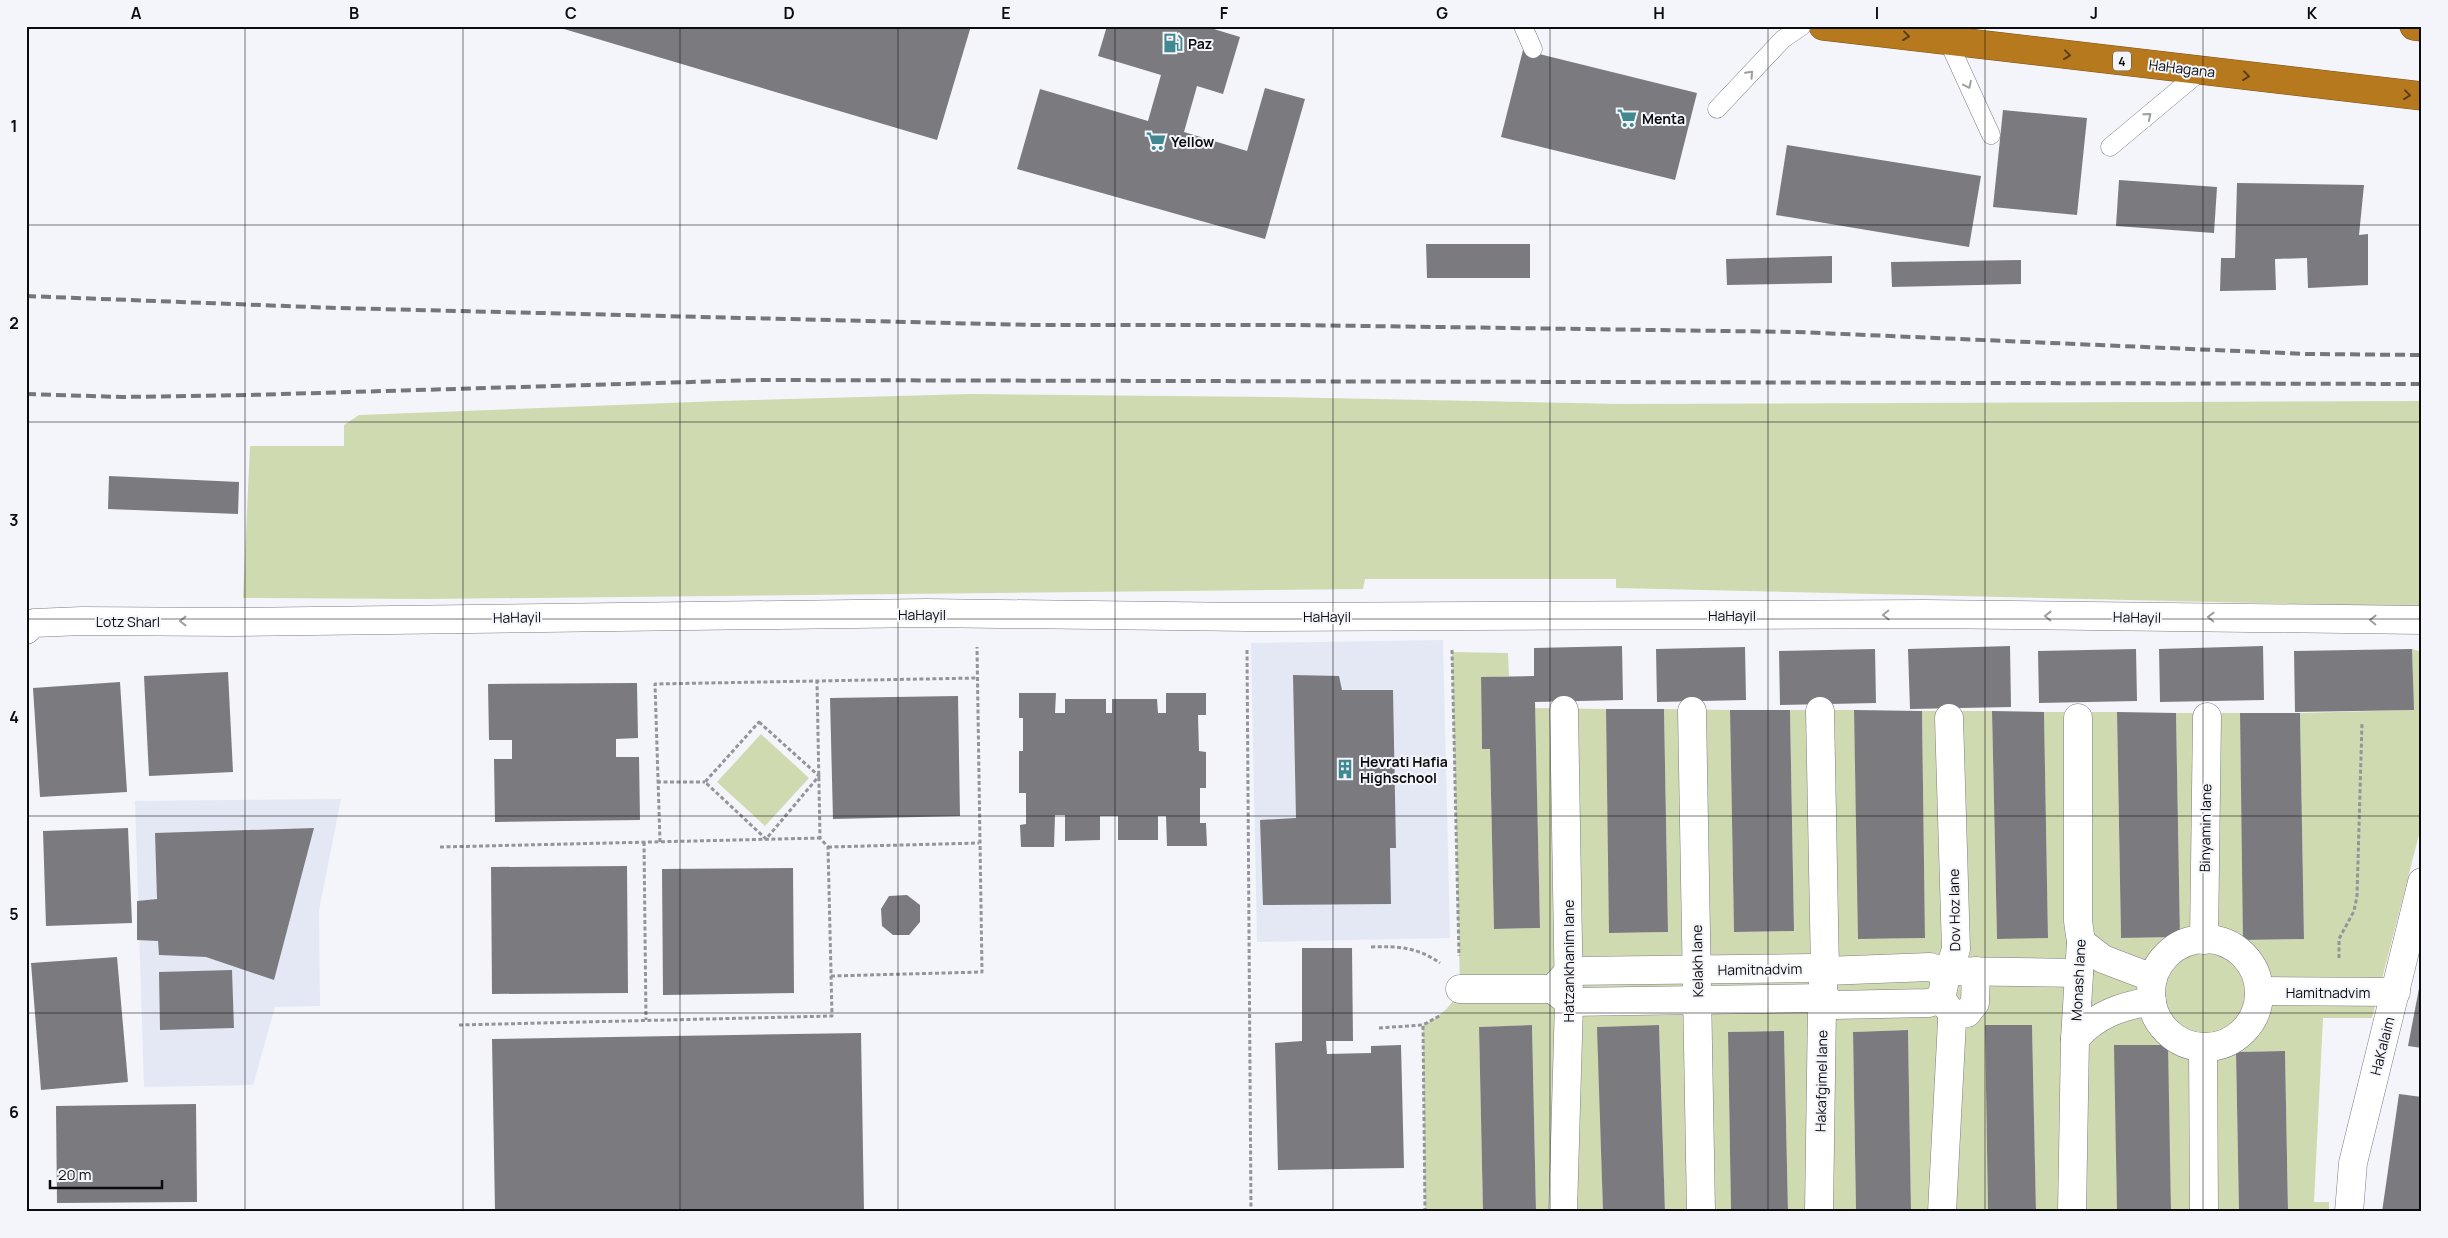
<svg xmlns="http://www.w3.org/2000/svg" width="2448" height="1238" font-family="Manrope,sans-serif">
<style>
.built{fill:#e4e8f5}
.green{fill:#d0dab0}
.building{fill:#7b7a7f}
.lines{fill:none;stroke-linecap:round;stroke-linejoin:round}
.lane-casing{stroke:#7b7d82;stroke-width:19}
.street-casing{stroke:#7b7d82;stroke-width:29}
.highway-casing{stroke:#7a5318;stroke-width:29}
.path{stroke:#94959a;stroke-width:3;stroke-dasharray:4 2.5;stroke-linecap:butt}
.lane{stroke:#fff;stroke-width:18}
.street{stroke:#fff;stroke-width:28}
.highway{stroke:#b6791e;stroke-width:28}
.rail{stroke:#75767a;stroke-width:4;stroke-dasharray:10 5;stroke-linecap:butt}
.oneway{stroke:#583d15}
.oneway2{stroke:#9d9e9f}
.grid{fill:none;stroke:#0b0c0e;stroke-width:1;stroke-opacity:0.55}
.labels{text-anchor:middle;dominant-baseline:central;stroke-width:4;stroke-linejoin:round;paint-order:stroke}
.shield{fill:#f3f5fb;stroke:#515255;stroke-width:1}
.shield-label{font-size:12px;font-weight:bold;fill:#0b0c0e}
.poi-label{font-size:14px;font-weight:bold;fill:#0b0c0e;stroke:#f3f5fb;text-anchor:start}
.street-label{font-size:14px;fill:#0b0c0e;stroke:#f3f5fb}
.neatline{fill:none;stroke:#0b0c0e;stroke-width:2}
.grid-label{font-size:16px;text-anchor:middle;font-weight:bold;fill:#0b0c0e}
</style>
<rect width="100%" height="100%" fill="#f3f5fb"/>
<g class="built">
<path d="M1443,640L1450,938L1257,942L1251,643Z"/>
<path d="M341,799L319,910L320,1006L275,1007L253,1085L144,1087L135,801Z"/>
</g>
<g class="green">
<path d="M970,394L1275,397L1622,404L2422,401V607L1616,588V579H1365L1363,589L427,599L243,598L250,446H344V425L359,415L720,401Z"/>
<path d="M2412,649L2422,652V823L2372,1018H2323L2314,1202H2329V1212H2288L2285,1051L2236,1052L2239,1212H2171L2167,1045H2115L2117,1212H2036L2032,1025H1985L1988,1212H1911L1908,1030L1853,1032L1856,1212H1788L1784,1031L1728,1032L1731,1212H1665L1659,1025L1598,1027L1603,1212H1536L1532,1025L1479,1027L1483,1212H1425L1423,1025C1442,1015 1451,1007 1460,989L1452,652L1508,653L1509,676L1481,678L1482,749H1490L1494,929L1540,928L1535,708L1606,709L1610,933L1668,932L1664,709L1730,710L1734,932L1794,931L1790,710H1854L1859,939L1925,938L1922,711H1992L1997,939L2048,937L2044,712H2117L2121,938L2180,937L2176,713H2240L2244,940L2304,939L2300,713L2413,710Z"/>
<path d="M761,734L809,778L765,826L717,782Z"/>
</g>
<g class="building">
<path d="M554,26H971L937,140Z"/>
<path d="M1107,26H1204L1240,37L1223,94L1197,86L1184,132L1247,151L1265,88L1305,99L1265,239L1017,169L1040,89L1148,121L1161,75L1098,56Z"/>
<path d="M1523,50L1697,93L1675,180L1501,137Z"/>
<path d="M2003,110L2087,118L2077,215L1993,207Z"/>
<path d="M1787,145L1981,176L1969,247L1776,215Z"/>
<path d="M2119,180L2217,187L2214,233L2116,226Z"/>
<path d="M2237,183L2364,185L2359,235L2368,234V285L2308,288L2307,258L2275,259L2276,290L2220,291L2221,258H2235Z"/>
<path d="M1426,244H1530V278H1427Z"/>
<path d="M1832,256V283L1727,285L1726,259Z"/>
<path d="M2021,260V284L1892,287L1891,262Z"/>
<path d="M109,476L239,482L238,514L108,509Z"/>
<path d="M1622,646L1623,700L1535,702L1540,928L1494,929L1490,749H1482L1481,677L1534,676V648Z"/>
<path d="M2010,646L2011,707L1910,709L1908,649Z"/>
<path d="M2263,646L2264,700L2160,702L2159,649Z"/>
<path d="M1745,647L1746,700L1657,702L1656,649Z"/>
<path d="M1875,649L1876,703L1780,705L1779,651Z"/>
<path d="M2136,649L2137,701L2039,703L2038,651Z"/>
<path d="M2412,649L2414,710L2295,712L2294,651Z"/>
<path d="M228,672L233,772L149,776L144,676Z"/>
<path d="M1293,675L1339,676L1342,690H1393L1396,848H1390L1391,904L1263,905L1260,820L1296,818Z"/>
<path d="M120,682L127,792L40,797L33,688Z"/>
<path d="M637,683L638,738L616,739V757H639L640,820L495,822L494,759H512V740H489L488,684Z"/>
<path d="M1019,693H1056L1055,713H1065V699H1106V713H1112V699H1157L1158,713H1166V693H1206V715H1198L1199,751L1206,752V788H1200V823H1206L1207,846H1167L1166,816H1158V840H1118V816H1100V840L1065,841V815H1055L1054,847H1021L1020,825L1026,824V793H1019V751H1023V718H1019Z"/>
<path d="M958,696L960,816L833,819L830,698Z"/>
<path d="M1606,709H1664L1668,932L1609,933Z"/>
<path d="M1730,710H1790L1794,931L1734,932Z"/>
<path d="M1854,710L1922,711L1925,938L1858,939Z"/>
<path d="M1992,711L2044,712L2048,938L1997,939Z"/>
<path d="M2117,712L2176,713L2180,937L2121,938Z"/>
<path d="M2240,713H2300L2304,939L2243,940Z"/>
<path d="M128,828L132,923L46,926L43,831Z"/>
<path d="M314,828L274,980L206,957L159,955L158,941L137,940V901L157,899L155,833Z"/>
<path d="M627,866L628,993L492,994L491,867Z"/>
<path d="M793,868L794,993L663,995L662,869Z"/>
<path d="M907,895L920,905V922L909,935H893L882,926L881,909L889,896Z"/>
<path d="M1302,948H1352L1353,1041H1326L1327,1054L1371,1053V1046L1401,1045L1404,1168L1278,1170L1275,1043L1302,1041Z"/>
<path d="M117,957L128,1082L41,1090L31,963Z"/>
<path d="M232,970L234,1028L160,1030L159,972Z"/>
<path d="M2421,978H2422V1048L2408,1046Z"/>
<path d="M1532,1025L1536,1212H1483L1479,1027Z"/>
<path d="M1659,1025L1665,1212H1603L1597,1027Z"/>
<path d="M1985,1025H2032L2036,1212H1988Z"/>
<path d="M1908,1030L1911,1212H1856L1853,1032Z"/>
<path d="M1784,1031L1788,1212H1731L1728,1032Z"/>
<path d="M861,1033L864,1212H495L492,1039Z"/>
<path d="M2114,1045H2168L2171,1212H2117Z"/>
<path d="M2285,1051L2288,1212H2239L2236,1052Z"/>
<path d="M2399,1094L2422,1097V1212H2382Z"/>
<path d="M196,1104L197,1202L57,1203L56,1106Z"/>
</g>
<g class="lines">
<defs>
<g id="lane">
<path d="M1523,26L1533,49"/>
<path d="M1948,41L1991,135"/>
<path d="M1717,109L1783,39L1802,26"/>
<path d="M2110,147L2201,71"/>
</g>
<g id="street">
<path d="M26,630L34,623L82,621L232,622L926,613L1247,617L1925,614L2422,620"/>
<path d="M1692,711L1701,1212"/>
<circle cx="2205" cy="993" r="54"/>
<path d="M2204,940L2207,717"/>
<path d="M2081,942L2103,959L2153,978"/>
<path d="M1460,989H1553L1569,971L1811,968L1825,971L1930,967L1943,971L2079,973"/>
<path d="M2260,991L2396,992"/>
<path d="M1556,992L1569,1002L1825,998L1834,1005L1929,1003L1941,999"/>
<path d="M1952,1015L1967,1013L1975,1003L1976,971"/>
<path d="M2075,1039C2095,1015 2121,1006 2152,1001"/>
<path d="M2203,1048L2204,1212"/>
<path d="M1563,1212L1569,1002L1564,710"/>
<path d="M1819,1212L1822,1006C1826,994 1820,984 1825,971L1820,711"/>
<path d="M1942,1212L1952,1021V1013L1941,999L1944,985L1943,971L1951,965L1956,949L1949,718"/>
<path d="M2072,1212L2075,1039L2081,942L2078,921V718"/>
<path d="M2349,1212L2353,1163L2422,882"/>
</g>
<g id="highway">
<path d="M1823,26L2422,96"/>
<path d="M2414,26L2422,27"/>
</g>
</defs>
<use href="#lane" class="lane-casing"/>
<use href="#street" class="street-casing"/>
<use href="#highway" class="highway-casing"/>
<g class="path">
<path d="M1247,650L1251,1212"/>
<path d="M1452,650L1459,956"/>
<path d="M759,722L819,776L766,839L705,782Z"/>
<path d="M657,782H705"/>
<path d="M644,842L646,1020"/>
<path d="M660,842L655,684L977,678"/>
<path d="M440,847L820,838"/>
<path d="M828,847L979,843"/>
<path d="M1371,947C1398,946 1417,947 1440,963"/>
<path d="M2339,958V939L2354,911L2357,896L2362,723"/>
<path d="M831,976L982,972L977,647"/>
<path d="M459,1025L832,1016L828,847L820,838L817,681"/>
<path d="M1379,1028L1423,1025"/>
<path d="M1425,1212L1423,1025L1441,1015"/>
</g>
<use href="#lane" class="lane"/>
<use href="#street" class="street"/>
<use href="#highway" class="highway"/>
<g class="rail">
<path d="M26,296L336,308L1032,325H1293L1797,332L2307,354L2422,355"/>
<path d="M26,394L123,397L249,395L758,380L2422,384"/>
</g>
</g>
<defs><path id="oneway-chevron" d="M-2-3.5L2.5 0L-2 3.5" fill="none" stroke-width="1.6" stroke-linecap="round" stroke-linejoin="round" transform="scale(1.25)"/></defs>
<g class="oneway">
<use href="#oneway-chevron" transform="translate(1906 36) rotate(7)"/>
<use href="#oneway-chevron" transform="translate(2067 55) rotate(7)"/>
<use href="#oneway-chevron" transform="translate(2246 76) rotate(7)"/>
<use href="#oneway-chevron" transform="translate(2407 95) rotate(7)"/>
</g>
<g class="oneway2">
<use href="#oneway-chevron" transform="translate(1750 74) rotate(-47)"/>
<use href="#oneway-chevron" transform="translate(1968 85) rotate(65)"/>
<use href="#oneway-chevron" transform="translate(2148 116) rotate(-40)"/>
<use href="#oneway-chevron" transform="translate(1886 615) rotate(179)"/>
<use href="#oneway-chevron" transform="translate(2048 616) rotate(-179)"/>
<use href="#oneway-chevron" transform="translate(2211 617) rotate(-179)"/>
<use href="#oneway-chevron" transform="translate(2373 620) rotate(-179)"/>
<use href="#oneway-chevron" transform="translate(183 621) rotate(-180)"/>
</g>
<path class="grid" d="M245,26V1212M463,26V1212M680,26V1212M898,26V1212M1115,26V1212M1333,26V1212M1550,26V1212M1768,26V1212M1985,26V1212M2203,26V1212M26,225H2422M26,422H2422M26,619H2422M26,816H2422M26,1013H2422"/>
<defs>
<symbol id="fuel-bare" viewBox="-9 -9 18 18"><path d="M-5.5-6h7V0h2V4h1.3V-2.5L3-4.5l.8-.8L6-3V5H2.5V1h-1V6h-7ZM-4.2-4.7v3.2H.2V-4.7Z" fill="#418990" stroke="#f3f5fb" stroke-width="2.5" paint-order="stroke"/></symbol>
<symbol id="supermarket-bare" viewBox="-9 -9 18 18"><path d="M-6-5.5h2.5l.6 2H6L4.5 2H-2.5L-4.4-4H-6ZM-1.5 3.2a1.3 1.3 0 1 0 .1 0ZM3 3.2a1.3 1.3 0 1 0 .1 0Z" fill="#418990" stroke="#f3f5fb" stroke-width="2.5" paint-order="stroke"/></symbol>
<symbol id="building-bare" viewBox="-9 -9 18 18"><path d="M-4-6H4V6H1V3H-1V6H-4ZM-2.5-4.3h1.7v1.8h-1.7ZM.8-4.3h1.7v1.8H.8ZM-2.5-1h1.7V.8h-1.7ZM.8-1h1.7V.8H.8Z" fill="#418990" stroke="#f3f5fb" stroke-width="2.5" paint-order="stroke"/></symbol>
</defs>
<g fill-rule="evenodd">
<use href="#fuel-bare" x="1159" y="29" width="28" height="28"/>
<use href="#supermarket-bare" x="1613" y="104" width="28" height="28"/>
<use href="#supermarket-bare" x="1142" y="127" width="28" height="28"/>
<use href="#building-bare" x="1331" y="755" width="28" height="28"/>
</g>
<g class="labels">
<rect class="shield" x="2113" y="51.5" width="18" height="19" rx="4"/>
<g class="shield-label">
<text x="2122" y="61">4</text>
</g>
<g class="poi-label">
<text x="1188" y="43">Paz</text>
<text x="1642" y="118">Menta</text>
<text x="1171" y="141">Yellow</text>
<text x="1360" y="761">Hevrati Hafia<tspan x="1360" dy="16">Highschool</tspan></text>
</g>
<g class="street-label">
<text transform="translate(2182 68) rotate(7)">HaHagana</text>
<text x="922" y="614">HaHayil</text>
<text x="1732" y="615">HaHayil</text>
<text x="1327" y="616">HaHayil</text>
<text transform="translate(517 617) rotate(-1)">HaHayil</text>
<text transform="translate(2137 617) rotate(1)">HaHayil</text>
<text x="128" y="621">Lotz Sharl</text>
<text transform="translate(2205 828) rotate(-89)">Binyamin lane</text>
<text transform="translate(1954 910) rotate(-91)">Dov Hoz lane</text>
<text transform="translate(1568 961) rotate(-90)">Hatzankhanim lane</text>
<text transform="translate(1697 961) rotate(-91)">Kelakh lane</text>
<text transform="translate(1760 969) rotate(-1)">Hamitnadvim</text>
<text transform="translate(2078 980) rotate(-87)">Monash lane</text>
<text x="2328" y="992">Hamitnadvim</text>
<text transform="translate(2382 1046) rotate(-76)">HaKalaim</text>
<text transform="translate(1821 1081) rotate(-89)">Hakafgimel lane</text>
</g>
</g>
<rect width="2448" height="1238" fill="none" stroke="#f3f5fb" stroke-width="55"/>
<path d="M50 1180v8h112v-8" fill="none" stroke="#0b0c0e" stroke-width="2.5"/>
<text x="58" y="1180" font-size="15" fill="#0b0c0e" stroke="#f3f5fb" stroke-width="4" paint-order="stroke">20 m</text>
<rect x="28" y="28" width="2392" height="1182" class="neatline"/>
<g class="grid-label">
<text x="136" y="19">A</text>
<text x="354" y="19">B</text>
<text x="571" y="19">C</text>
<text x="789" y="19">D</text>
<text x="1006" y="19">E</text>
<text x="1224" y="19">F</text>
<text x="1442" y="19">G</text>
<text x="1659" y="19">H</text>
<text x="1877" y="19">I</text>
<text x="2094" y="19">J</text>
<text x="2312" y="19">K</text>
<text x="14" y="132">1</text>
<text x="14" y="329">2</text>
<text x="14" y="526">3</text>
<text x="14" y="723">4</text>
<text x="14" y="920">5</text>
<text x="14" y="1118">6</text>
</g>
</svg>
